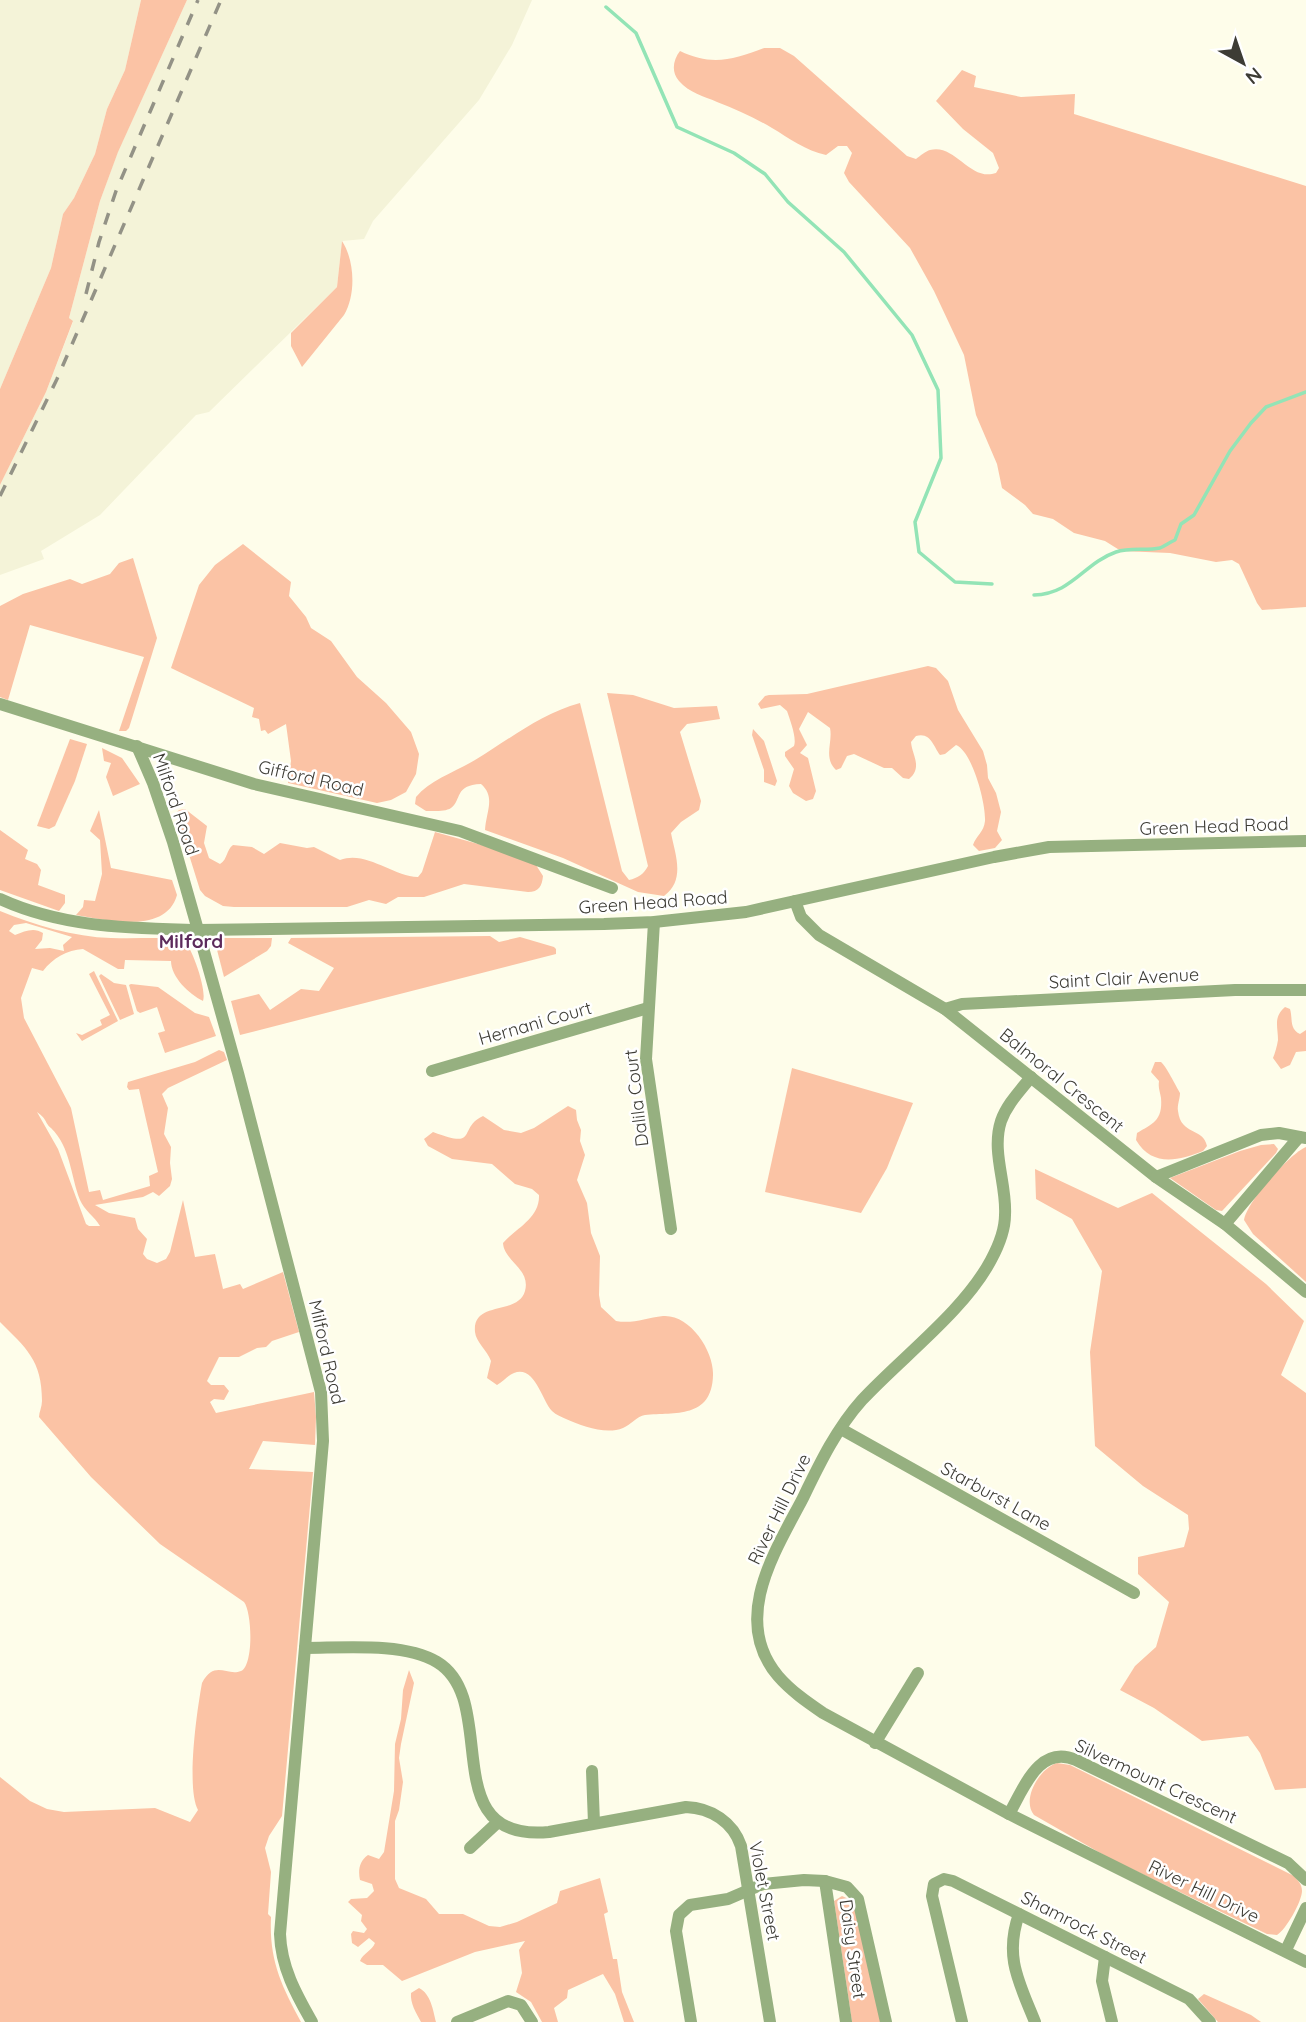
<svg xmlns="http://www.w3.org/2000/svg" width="1306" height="2022" font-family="Quicksand,sans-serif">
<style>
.built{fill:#f4f3d8}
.green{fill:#fbc3a5;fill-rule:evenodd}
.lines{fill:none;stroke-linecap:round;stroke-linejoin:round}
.stream{stroke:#93e4b6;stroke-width:3.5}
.minor{stroke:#96b080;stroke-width:12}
.rail{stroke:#939286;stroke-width:3.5;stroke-dasharray:12 12;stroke-linecap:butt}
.labels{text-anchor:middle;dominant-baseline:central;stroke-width:5;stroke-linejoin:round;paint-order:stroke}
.street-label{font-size:18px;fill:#3d3c35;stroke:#fff}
.neighbourhood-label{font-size:19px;font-weight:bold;fill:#5d2b5c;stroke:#fff}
</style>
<rect width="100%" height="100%" fill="#fefdea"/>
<g class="built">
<path d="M0,0H141L125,70L107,109L95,154L74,198L63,214L51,268L0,389Z"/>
<path d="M187,0H532L512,45L479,100L373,221L364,239L342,241L337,287L209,412L196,415L100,515L41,551L44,559L0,575V485L46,392L73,322L69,318L100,201L118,151Z"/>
</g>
<g class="green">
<path d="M141,0H187L118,152L100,201L69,318L73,321L46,392L0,485V389L51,268L63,214L74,198L95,154L107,109L125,70Z"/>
<path d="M764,48H780L794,56L907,156L916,159C920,156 926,151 930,150C955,143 970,182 996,173L999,168L993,153L963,129L936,101L962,70L976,76L974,87L1021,97L1075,94L1074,114L1306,186V607L1262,610L1257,603L1239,564L1232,560L1216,562L1170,553L1121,551L1105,541L1074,533L1053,519L1033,514L1025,505L1002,488L997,464L976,415L964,355L934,291L910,248L849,182L844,173L852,153L847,146H838L826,155C806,151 789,138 772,128C755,118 736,109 717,102C704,96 689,93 679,81C671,72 673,60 680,51C711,66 733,60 764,48Z"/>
<path d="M342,241C355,261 356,295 344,315L302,367L291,346V333L337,287Z"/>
<path d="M243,544L291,582L289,596L306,617L311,628L331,641L357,677L386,703L411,732L419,754L416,774L406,792L391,800L377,803L288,783L291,761L286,724L268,734L265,730L261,731L259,719L252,717L254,708L171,668L199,585L215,565Z"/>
<path d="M133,558L157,638L129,728L126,731H119L144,657L30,625L8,700L0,697V606L23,594L70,579L82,584L110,574L119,563Z"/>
<path d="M928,666L936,668L948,681L958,710L983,751L987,765L988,778L996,793L1001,812L997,831L1002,840L995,848L979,851L973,845C976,836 984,832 985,821C986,803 972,751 956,745L945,754L940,755C933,746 931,732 916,736L911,742C912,755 923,767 909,779L903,778L892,768H884L854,754L847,756L841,768L836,770C823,758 833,742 830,728L808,712L799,729L807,745L800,753L808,758L816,791L813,799L806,801L793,793L789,786L794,769L785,756V752L794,746C797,738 790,720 787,711L780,705L761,709L758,704L765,696L769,695L807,694Z"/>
<path d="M607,693L633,695L674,708L717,706L720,719L687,724L680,732L701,801L699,810L681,822L671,833C675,854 686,880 664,896L638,892L563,858L485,830C486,812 496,797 481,784C454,785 462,800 451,808C445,812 433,811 426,811L415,804L416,797C430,780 455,772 475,760C510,739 540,714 580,703L622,871L629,880C638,878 644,874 648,866Z"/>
<path d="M753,729L764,741L777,781L775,786L764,782V770L752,735Z"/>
<path d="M70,739L87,744L75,781L55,826L49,829L37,826Z"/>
<path d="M102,748L122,758L140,784L113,796L106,777L111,763L104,761Z"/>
<path d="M185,809L207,826L204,843L209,858L220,864C228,859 226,850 233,845L252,847L264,854L280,843L307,848L314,847L340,860C366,850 392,876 418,877L422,872L435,832L489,847L536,865L543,876C542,886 539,892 528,892L464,884L424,897H398L386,904L369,900L347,907H234L223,906L205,896L200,890L176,813L179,810Z"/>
<path d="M99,810L111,868L172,880L177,895C166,935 105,920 76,915L83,907L84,900L95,901L102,874L100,840L90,831Z"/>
<path d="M0,830L28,850L25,859L37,864L41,870L38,885L65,895V903L59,911L0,890Z"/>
<path d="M0,911C35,925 74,937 111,938C135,939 159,937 183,939C192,947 207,990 203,1001C189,994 171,977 171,961L125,960L124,969H118L83,949C67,950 53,958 43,971L32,968L21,998L24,1018L71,1108L89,1192L100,1190L103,1200L150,1186L149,1176L158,1172L139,1089L129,1090L127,1087L128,1082L195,1062L219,1050L224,1052L227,1060L168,1088L162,1094L168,1108L164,1134L171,1147L170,1163L172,1179L170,1186L159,1196L153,1192L143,1197L95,1205L109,1213L135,1218L138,1229L147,1239L143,1254L147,1259L157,1263L166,1259L170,1252L183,1200L195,1257L215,1254L223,1289L240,1284L243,1289L283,1272L299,1332L272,1341L266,1347L257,1348L239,1357H219L207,1381L211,1385H224L229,1391L224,1400L214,1399L210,1402L216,1413L314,1392L316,1417L315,1445L263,1441L249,1469L313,1472L282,1816L269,1836L265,1848L271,1872L268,1914L271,1917C269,1960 281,1985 301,2022H0V1777L30,1801L47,1809L64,1812L155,1808L190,1822L198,1810C186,1788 197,1710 202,1683C215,1659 227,1677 241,1671C254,1665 252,1612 244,1602L160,1544L91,1477L39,1417C39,1412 42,1407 42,1401C42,1360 26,1348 0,1322ZM26,923L72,937L63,945L64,951L50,948L35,949L42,940L43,933C34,927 25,931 15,935L9,931L14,925ZM37,1112C48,1120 44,1122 51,1128C71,1148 70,1174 80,1200C84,1210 95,1217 100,1226H89L86,1224L58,1149Z"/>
<path d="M490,936L499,942L520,937L554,947L556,949V954L240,1035L231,1001L259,994L270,1010L301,989L319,991L334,968L288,943L291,938Z"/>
<path d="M221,938H272L271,946L267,951L224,977L216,946Z"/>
<path d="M94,971L118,1021L82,1041L76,1033L82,1035L102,1025L100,1020L110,1015L89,974Z"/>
<path d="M101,974L114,983L126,985L134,1014L120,1020L99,976Z"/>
<path d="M131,984L158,987L195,1013L209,1017L216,1036L165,1053L158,1033L165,1031L157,1007L140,1013L137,1011L129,985Z"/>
<path d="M1285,1007L1290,1009C1293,1019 1289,1029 1300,1034L1306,1030V1051L1296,1052L1290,1065L1281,1069L1273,1058C1275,1053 1277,1046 1278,1040C1278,1027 1273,1017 1285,1007Z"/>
<path d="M1155,1062H1161C1166,1066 1176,1086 1180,1093C1180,1099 1177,1105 1178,1111C1181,1136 1203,1127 1207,1146L1203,1151C1178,1161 1152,1167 1136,1140L1137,1133C1152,1124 1163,1121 1161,1098C1160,1091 1158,1088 1159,1081L1151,1072Z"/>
<path d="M792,1068L913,1103L887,1168L861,1213L765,1192Z"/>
<path d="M568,1106L576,1110L577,1120L581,1130L580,1141L585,1155L577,1180L587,1203L591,1233L600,1256L599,1295L601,1307L616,1321C633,1324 646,1318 663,1316C690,1314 714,1351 713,1375C712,1419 675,1412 645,1415C637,1416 631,1425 623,1428C606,1435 582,1426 566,1419C562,1417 556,1415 552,1411C542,1401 535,1365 514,1373C508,1375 503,1382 497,1385L487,1378L491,1361C487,1350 476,1342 475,1332C472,1300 518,1316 525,1291C531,1269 504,1261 503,1243C516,1228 540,1218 539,1195L532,1189L515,1184L492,1164L452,1159L428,1146L424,1139L433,1132C480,1150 457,1128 483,1116L504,1130L521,1133L534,1128Z"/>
<path d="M1274,1144L1278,1149L1276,1153L1222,1211L1216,1210L1170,1178L1240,1151L1261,1145Z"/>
<path d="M1306,1147V1282L1253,1234L1244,1220C1246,1203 1289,1154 1306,1147Z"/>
<path d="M1035,1169L1118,1208L1152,1193L1266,1284L1304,1321L1281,1375L1306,1393V1788L1275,1790L1260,1753L1248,1736L1202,1741L1154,1708L1120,1690L1135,1666L1156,1647L1169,1602L1138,1574V1557L1184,1547L1189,1529L1188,1515L1143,1486L1095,1446L1090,1352L1102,1271L1072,1219L1036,1199Z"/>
<path d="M409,1670L414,1683L401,1744L399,1758L403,1782L399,1810L395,1821V1879L399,1888L426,1899L439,1914H463L489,1926L500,1927L517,1922L557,1903L560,1891L600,1878L608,1912L604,1914L613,1959H617L622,1992L634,2022H624L615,1994L603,1974L568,1990L567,1998L554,2008L558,2022H542L531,2002L516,1992L522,1973L519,1950L525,1941L475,1952L402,1981L383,1965H367L360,1961C363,1953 372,1951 375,1943L369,1938L358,1947L352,1943L351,1934L353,1931L364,1933L367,1929L361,1921L362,1915L348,1902L351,1899L367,1898L374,1891L372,1884L360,1880C358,1871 359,1861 368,1855L379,1859L384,1852L394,1791L395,1744L401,1719L403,1690Z"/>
<path d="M1057,1763L1070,1765L1294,1876C1298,1881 1302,1884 1302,1891C1302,1901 1286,1930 1277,1935L1267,1934L1109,1858L1034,1815C1021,1799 1040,1768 1057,1763Z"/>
<path d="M842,1896L853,1901L882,2022H852L834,1901Z"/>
<path d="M419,1988C431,1994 433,2010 436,2022H421C416,2013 410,2003 411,1993Z"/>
<path d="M1204,1994L1251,2015L1261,2022H1218L1198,1999Z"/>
</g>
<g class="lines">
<g class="stream">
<path d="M606,7L636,33L677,127L734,153L765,174L788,202L844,252L912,335L938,390L941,458L915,522L919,552L955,582L992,584"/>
<path d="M1034,595C1072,594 1084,563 1116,552C1130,547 1146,551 1160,548C1165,546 1170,542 1175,540L1181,524L1194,515L1230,451L1251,423L1266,407L1306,392"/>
</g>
<g class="minor">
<path d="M0,704L254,784L460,831L612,888"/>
<path d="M137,746L153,783L173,842L198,930L238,1073L321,1392L323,1441L280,1934C281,1967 296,1994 312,2022"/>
<path d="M0,899C63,928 130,928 198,930L604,924L654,922L746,912L994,857L1049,847L1306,841"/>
<path d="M795,901L801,917L819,935L945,1009L1156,1177L1225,1224L1306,1292"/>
<path d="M654,922L646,1059L671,1229"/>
<path d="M945,1009L962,1004L1235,990H1306"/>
<path d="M432,1071L648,1008"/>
<path d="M1031,1077C1020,1091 1007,1104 1001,1121C991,1152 1007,1184 1005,1215C1005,1231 998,1247 991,1260C964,1311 902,1357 862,1400C836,1429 819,1465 802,1500C774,1553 731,1620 778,1676C791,1691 807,1702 823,1713L1009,1814L1306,1962"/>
<path d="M1156,1177L1261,1135L1279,1133L1306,1138"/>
<path d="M1225,1224L1299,1137"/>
<path d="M841,1429L1134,1593"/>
<path d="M305,1648C343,1648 403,1642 437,1662C502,1701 433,1843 549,1832L686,1807C711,1808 733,1822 741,1846L770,2022"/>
<path d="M875,1743L918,1673"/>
<path d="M592,1771L594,1823"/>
<path d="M1009,1814C1024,1788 1039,1744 1076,1760L1288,1863L1306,1880"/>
<path d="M470,1848L498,1822"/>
<path d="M825,1881L846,2022"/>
<path d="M1019,1914C1004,1957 1019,1982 1035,2022"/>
<path d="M1286,1950L1306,1908"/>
<path d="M1105,1957L1102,1981L1112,2022"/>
<path d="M457,2022L508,2001L521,2005L532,2022"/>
<path d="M691,2022L676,1931L679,1915L690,1905L728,1899L763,1884L804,1880L825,1881L847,1887L858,1899L886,2022"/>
<path d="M962,2022L932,1896L934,1884L944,1879L953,1881L1189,1999L1210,2022"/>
</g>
<g class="rail">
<path d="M86,294L99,242L116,191L198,0"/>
<path d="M0,496L57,379L221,0"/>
</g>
</g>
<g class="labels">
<g class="street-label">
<text transform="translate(311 778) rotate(13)">Gifford Road</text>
<text transform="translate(176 804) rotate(71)">Milford Road</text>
<text transform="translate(1214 826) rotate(-2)">Green Head Road</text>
<text transform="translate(653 902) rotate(-4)">Green Head Road</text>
<text transform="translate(1124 978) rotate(-3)">Saint Clair Avenue</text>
<text transform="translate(535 1023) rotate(-16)">Hernani Court</text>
<text transform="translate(1062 1080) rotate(39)">Balmoral Crescent</text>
<text transform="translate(636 1098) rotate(-97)">Dalila Court</text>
<text transform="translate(327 1352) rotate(77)">Milford Road</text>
<text transform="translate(996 1496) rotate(29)">Starburst Lane</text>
<text transform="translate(779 1509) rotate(-64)">River Hill Drive</text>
<text transform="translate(1156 1781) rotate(25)">Silvermount Crescent</text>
<text transform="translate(765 1891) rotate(79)">Violet Street</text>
<text transform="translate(1204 1891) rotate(26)">River Hill Drive</text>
<text transform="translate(1084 1927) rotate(27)">Shamrock Street</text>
<text transform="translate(853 1949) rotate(82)">Daisy Street</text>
</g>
<g class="neighbourhood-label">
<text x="191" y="941">Milford</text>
</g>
</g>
<g transform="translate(1243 63) rotate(140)" stroke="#ffffff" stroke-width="5" paint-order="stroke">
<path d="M0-5L12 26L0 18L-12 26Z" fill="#3d3c35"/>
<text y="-10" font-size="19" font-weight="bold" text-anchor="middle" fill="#3d3c35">N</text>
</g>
</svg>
